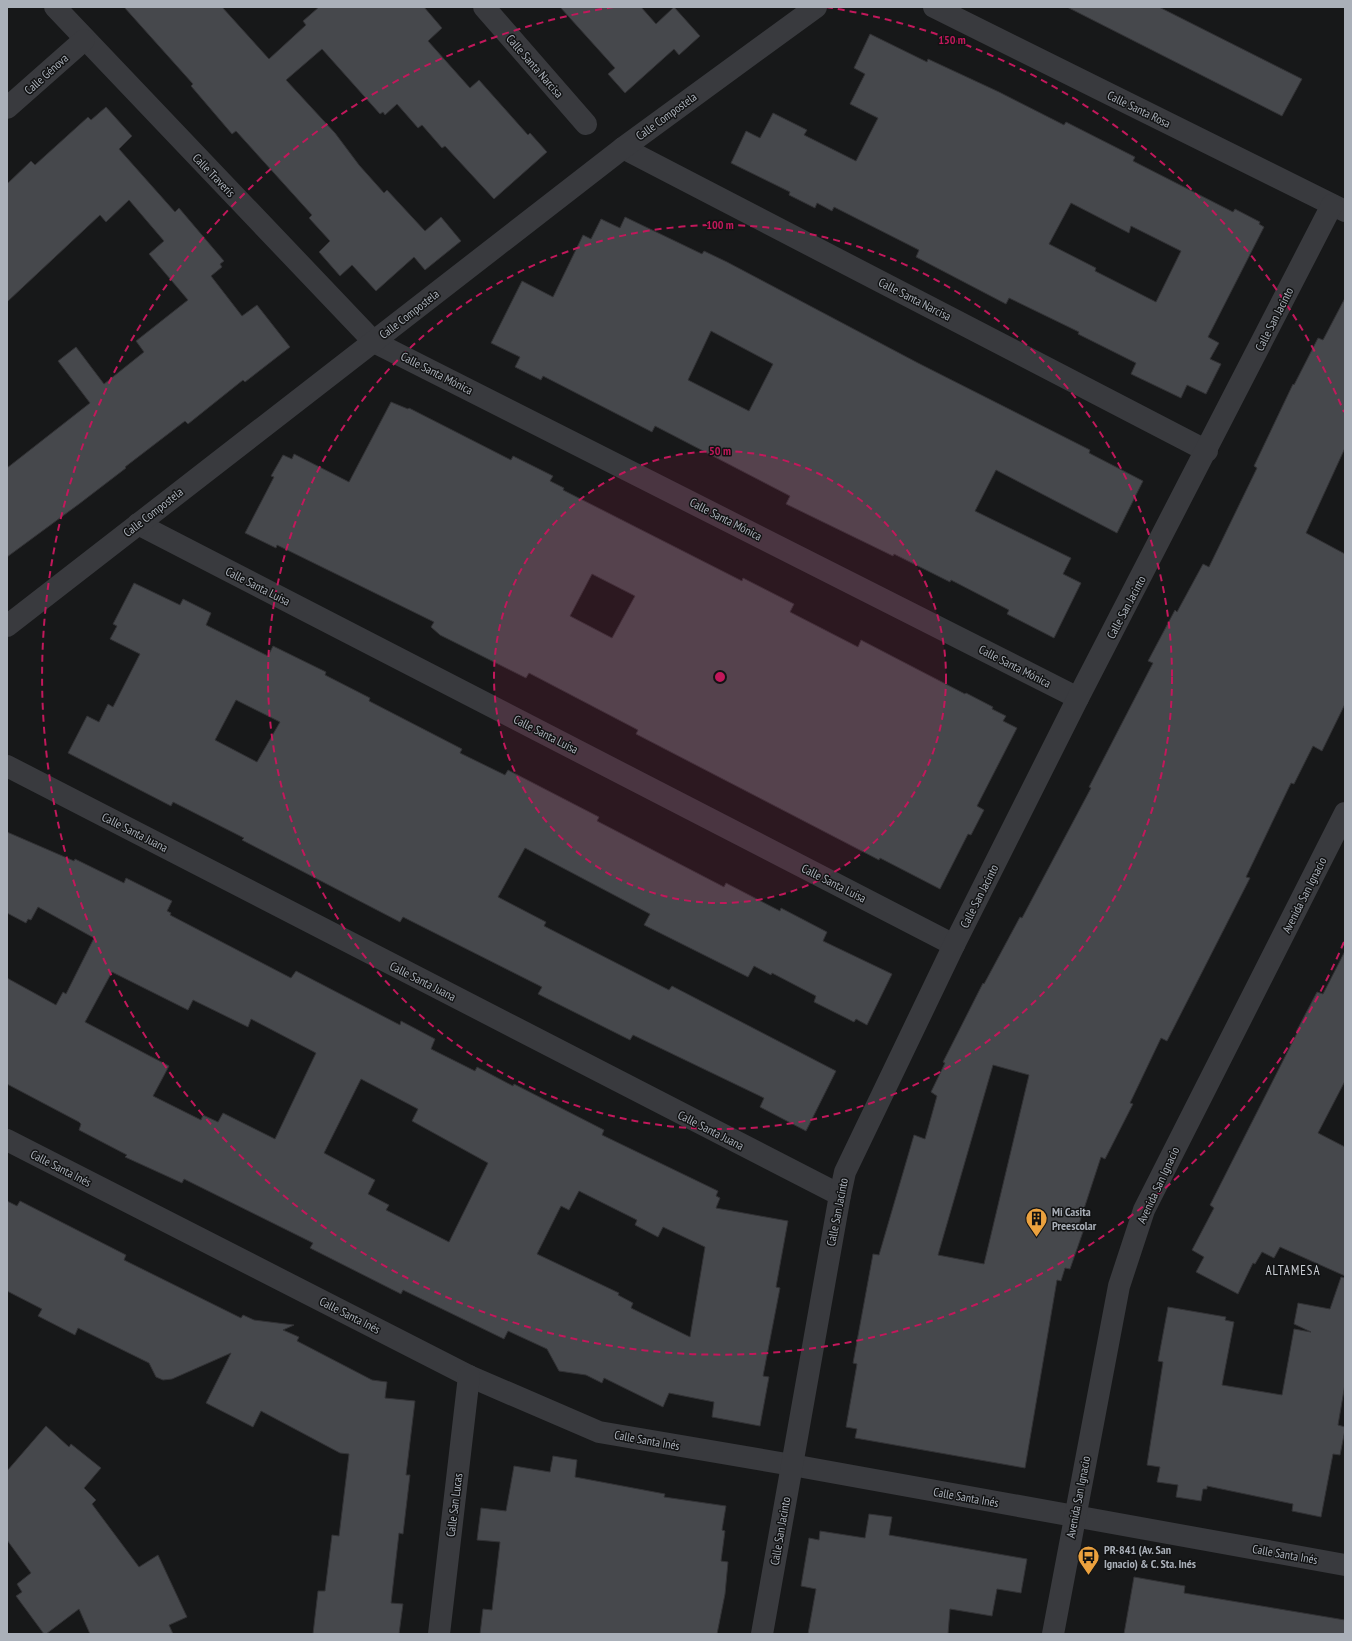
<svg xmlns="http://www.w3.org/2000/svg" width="1352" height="1641" font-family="'PT Sans Narrow',sans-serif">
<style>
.building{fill:#46484c;stroke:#323235;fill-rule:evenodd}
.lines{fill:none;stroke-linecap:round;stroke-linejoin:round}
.minor{stroke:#393a3e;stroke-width:22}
.tertiary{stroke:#393a3e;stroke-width:22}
.ring{fill:none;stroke:#c2185b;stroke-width:2;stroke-dasharray:7 5}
.labels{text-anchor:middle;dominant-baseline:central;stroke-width:3;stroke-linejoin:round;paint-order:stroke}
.street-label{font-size:12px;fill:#aab0b9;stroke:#121314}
.poi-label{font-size:12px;font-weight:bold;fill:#aab0b9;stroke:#121314;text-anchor:start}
.neighbourhood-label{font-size:13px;letter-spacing:1px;fill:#cbcfd5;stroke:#121314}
.centre{fill:#c2185b;stroke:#121314;stroke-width:2}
.ring-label{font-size:12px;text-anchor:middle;font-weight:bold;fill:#c2185b;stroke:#121314;stroke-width:3;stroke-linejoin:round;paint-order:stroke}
</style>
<rect width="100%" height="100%" fill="#171819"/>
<g class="building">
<path d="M124,7H222L269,59L306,25L303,21L319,7H424L442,28L428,41L470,88L479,80L528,135L530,133L547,152L494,199L445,146L442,148L422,125L418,128L397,104L385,115L383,112L380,114L322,49L286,80L335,133L359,165L384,193L387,190L425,231L441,217L461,241L425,270L414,257L376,291L352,265L340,276L319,252L330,241L309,218L312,215L236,131L232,134L191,86L193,84Z"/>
<path d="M560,7H641L656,24L674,7L700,36L679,55L674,49L625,93L608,74L615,68Z"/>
<path d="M1067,7H1159L1302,79L1282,116Z"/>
<path d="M870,34L927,62L928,59L999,92L1064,125L1066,122L1135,157L1133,161L1233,212L1235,209L1260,222L1259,224L1264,227L1208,337L1219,343L1210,359L1221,364L1206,394L1187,385L1181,398L1131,374L1136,363L1078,334L1079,332L1009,298L1006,304L916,257L919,250L834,207L832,211L817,203L815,208L789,195L790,192L731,163L746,131L760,138L773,113L807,130L804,135L856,161L878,118L850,104L865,74L854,68ZM1071,203L1129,233L1131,226L1181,251L1156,302L1095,271L1096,268L1049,244Z"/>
<path d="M106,107L132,136L119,149L175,212L179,208L224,261L220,264L222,267L211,276L242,316L257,305L290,347L245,382L243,380L188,424L185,421L125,467L126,468L79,504L7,557V468L90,403L58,361L76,347L104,384L144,352L136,341L188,300L149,254L164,241L129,200L106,222L100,215L7,302V184L31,161L35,165L88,117L91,120Z"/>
<path d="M625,217L702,254L704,251L727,262L918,363L1090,450L1089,453L1143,481L1117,533L996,470L975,511L1071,558L1063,574L1081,583L1054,638L1007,614L1009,610L951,580L950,582L894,554L893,556L786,504L790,496L655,426L652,432L543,376L541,380L515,367L520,357L491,343L522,281L553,297L583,235L591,239L601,219L620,228ZM711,331L773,364L749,411L688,380Z"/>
<path d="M1345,298V448L1306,533L1345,554V704L1322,751L1313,746L1294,784L1291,783L1246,877L1250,878L1167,1041L1161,1038L1130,1103L1133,1104L1105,1159L1101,1157L1079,1224L1085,1226L1070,1269L1065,1268L1061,1281L1057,1280L1025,1468L855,1438L857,1429L846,1427L857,1364L853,1363L873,1254L879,1255L914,1135L925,1139L937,1096L931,1092L945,1063L943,1062L983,983L984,984L1020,917L1022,918L1091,788L1089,787L1153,663L1148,661L1175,610L1177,612L1203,564L1209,567L1257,468L1254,466L1293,384L1294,385L1318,338L1323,340ZM993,1065L1029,1075L984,1264L938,1255Z"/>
<path d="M391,402L408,409L409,408L511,460L513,456L553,476L550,481L564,488L563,490L742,581L743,578L794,604L790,612L858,647L861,640L965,694L966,693L993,707L992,709L1006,716L1003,721L1017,728L977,806L984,810L971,835L968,834L940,889L880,858L879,860L636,734L638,730L529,673L526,678L440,635L431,627L434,622L277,545L276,548L245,533L274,477L271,476L283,455L292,459L294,454L349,482ZM592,574L635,596L612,638L570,616Z"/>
<path d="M134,583L180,605L183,599L211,613L206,625L268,656L273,646L326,672L325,675L370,698L369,701L462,749L460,753L505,775L508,770L599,817L597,821L724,887L726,883L780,911L781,908L827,932L823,941L892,974L867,1025L856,1019L854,1022L814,1002L816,996L772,973L771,975L754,966L748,977L644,925L650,914L525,848L498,897L546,922L544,926L669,990L672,986L836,1071L806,1131L760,1107L764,1098L633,1035L630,1040L538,994L542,987L403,917L400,922L242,840L244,838L173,802L171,806L68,753L87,716L99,722L108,704L113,707L140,654L110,639L117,626L113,624ZM236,700L280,722L257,762L215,740Z"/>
<path d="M7,832L74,861L75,859L124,883L126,878L172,901L167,911L171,913L170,915L291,978L296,971L400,1025L401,1021L435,1039L431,1049L475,1071L477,1067L513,1086L514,1084L604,1130L602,1135L718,1191L716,1196L720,1198L716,1208L788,1221L776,1287L780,1288L763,1376L769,1377L760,1426L712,1417L714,1402L669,1393L663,1407L604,1378L602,1383L586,1375L559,1371L547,1349L508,1331L504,1339L403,1290L401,1294L310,1248L313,1243L184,1179L182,1183L125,1157L127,1155L79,1130L81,1124L79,1122L7,1084V978L56,1005L63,992L66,994L94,938L38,907L31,920L28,919L26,923L7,913ZM112,972L188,1010L193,1000L248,1027L251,1019L316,1053L275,1139L223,1113L218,1122L203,1115L201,1120L153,1096L169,1066L85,1022ZM361,1079L418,1109L412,1121L488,1163L449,1242L386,1210L389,1205L368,1194L375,1180L324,1153ZM579,1191L637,1220L635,1225L658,1237L663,1227L705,1247L690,1337L631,1308L633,1303L618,1295L619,1293L537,1254L561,1206L569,1210Z"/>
<path d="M1345,951V1081L1318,1133L1345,1147V1276L1280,1247L1274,1258L1262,1252L1255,1264L1253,1263L1238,1294L1196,1272L1204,1257L1192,1250L1214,1208L1210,1205L1297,1033L1296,1032L1317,992L1323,994Z"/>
<path d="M7,1201L17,1206L20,1201L126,1255L124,1260L241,1318L243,1315L254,1320L294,1325L283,1330L299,1337L297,1341L372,1380L387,1382L385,1398L415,1401L406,1475H410L403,1534L399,1533L391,1603L403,1604L399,1634H313L318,1591H325L332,1535L339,1536L349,1454L340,1453L261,1411L253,1427L206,1403L231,1353L172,1379L163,1380L156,1377L149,1363L78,1328L75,1335L38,1316L42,1309L7,1291Z"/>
<path d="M1341,1277L1345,1278V1384L1338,1425L1345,1427V1430L1340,1455L1333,1454L1321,1517L1292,1511L1293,1504L1207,1486V1489H1203L1201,1501L1176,1497L1178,1485L1157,1482L1160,1467L1147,1465L1163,1362L1158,1361L1168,1307L1226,1317L1225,1320L1234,1322L1222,1385L1282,1395L1294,1329L1311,1332L1294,1324L1298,1303L1330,1309Z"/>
<path d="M46,1426L69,1447L71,1444L101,1468L84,1488L96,1500L92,1504L139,1567L158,1555L187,1617L169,1625L173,1634H90L79,1609L46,1634H44L16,1596L22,1592L17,1584L31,1573L7,1540V1471Z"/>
<path d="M553,1456L577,1460L575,1477L665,1494L664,1497L726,1506L722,1530L725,1531L721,1561L728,1562L725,1594L717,1634H480L483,1609L492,1610L500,1542L477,1540L481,1508L506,1511L514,1466L550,1472Z"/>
<path d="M869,1514L892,1517L889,1535L1027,1559L1021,1593L997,1589L992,1616L950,1609L948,1634H808L816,1589L801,1586L809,1538L819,1540L820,1531L865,1538Z"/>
<path d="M1134,1577L1185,1586L1184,1593L1345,1620V1634H1124Z"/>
</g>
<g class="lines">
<g class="minor">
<path d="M55,7L374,342L1078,698"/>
<path d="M484,7L586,124"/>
<path d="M934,7L1345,211"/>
<path d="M7,108L84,40"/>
<path d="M623,148L1207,451"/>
<path d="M138,524L954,945"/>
<path d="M7,626L623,148L816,7"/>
<path d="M7,766L840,1195"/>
<path d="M7,1140L469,1376L599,1432L792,1465L1345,1565"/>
<path d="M439,1634L469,1376"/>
<path d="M762,1634L840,1195L845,1172L954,945L1078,698L1332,205"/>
</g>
<path class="tertiary" d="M1053,1634L1119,1286L1144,1210L1345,813"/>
</g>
<circle cx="720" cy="677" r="226" fill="#c2185b" fill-opacity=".12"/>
<g class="ring">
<circle cx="720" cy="677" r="226"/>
<circle cx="720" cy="677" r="452"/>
<path d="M1344 942A678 678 0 1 1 614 7M826 7A678 678 0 0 1 1344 412"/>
</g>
<defs>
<symbol id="building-pin" viewBox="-11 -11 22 30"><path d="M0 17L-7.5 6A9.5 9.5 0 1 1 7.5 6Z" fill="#eba13e" stroke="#121314"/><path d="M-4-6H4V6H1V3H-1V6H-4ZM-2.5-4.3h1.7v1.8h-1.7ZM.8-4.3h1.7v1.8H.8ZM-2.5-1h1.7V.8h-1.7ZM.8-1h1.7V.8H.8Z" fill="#111"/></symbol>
<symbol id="bus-pin" viewBox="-11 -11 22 30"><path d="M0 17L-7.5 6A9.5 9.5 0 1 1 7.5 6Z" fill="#eba13e" stroke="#121314"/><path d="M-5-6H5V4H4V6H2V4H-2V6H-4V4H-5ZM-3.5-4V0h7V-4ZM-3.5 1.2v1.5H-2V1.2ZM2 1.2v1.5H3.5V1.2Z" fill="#111"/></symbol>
</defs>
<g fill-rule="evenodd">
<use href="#building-pin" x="1024" y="1206" width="25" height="34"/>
<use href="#bus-pin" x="1076" y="1544" width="25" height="34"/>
</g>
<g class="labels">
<g class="street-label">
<text transform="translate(535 66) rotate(49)">Calle Santa Narcisa</text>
<text transform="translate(46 74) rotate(-42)">Calle Génova</text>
<text transform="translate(1139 109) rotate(26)">Calle Santa Rosa</text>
<text transform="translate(666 116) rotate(-36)">Calle Compostela</text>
<text transform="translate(214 175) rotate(46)">Calle Traveris</text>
<text transform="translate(915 299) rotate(27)">Calle Santa Narcisa</text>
<text transform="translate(409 314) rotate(-38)">Calle Compostela</text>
<text transform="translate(1274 319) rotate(-63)">Calle San Jacinto</text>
<text transform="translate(437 373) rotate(27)">Calle Santa Mónica</text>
<text transform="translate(153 512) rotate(-38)">Calle Compostela</text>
<text transform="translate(726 519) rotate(27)">Calle Santa Mónica</text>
<text transform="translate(258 586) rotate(27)">Calle Santa Luisa</text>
<text transform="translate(1126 607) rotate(-62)">Calle San Jacinto</text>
<text transform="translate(1015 666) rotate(27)">Calle Santa Mónica</text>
<text transform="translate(546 734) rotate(27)">Calle Santa Luisa</text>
<text transform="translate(135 832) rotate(27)">Calle Santa Juana</text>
<text transform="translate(834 883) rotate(27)">Calle Santa Luisa</text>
<text transform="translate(1304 895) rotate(-63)">Avenida San Ignacio</text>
<text transform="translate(979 896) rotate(-63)">Calle San Jacinto</text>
<text transform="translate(423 981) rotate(27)">Calle Santa Juana</text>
<text transform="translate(711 1130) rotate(27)">Calle Santa Juana</text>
<text transform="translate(61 1168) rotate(27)">Calle Santa Inés</text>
<text transform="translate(1158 1185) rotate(-65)">Avenida San Ignacio</text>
<text transform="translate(837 1212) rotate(-79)">Calle San Jacinto</text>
<text transform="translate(350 1315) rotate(27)">Calle Santa Inés</text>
<text transform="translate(647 1440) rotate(10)">Calle Santa Inés</text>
<text transform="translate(966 1497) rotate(10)">Calle Santa Inés</text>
<text transform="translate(1078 1497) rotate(-79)">Avenida San Ignacio</text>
<text transform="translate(454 1505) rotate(-83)">Calle San Lucas</text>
<text transform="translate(780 1531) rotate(-80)">Calle San Jacinto</text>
<text transform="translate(1285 1554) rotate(10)">Calle Santa Inés</text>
</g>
<g class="poi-label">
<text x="1052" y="1211">Mi Casita<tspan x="1052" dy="14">Preescolar</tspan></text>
<text x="1104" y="1549">PR-841 (Av. San<tspan x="1104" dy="14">Ignacio) &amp; C. Sta. Inés</tspan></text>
</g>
<g class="neighbourhood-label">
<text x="1293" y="1270">ALTAMESA</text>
</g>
</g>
<circle cx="720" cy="677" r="6" class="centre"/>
<g class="ring-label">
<text x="952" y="44">150 m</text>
<text x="720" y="229">100 m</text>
<text x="720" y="455">50 m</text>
</g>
<rect width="1352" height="1641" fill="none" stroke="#aab0b9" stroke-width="16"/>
</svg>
